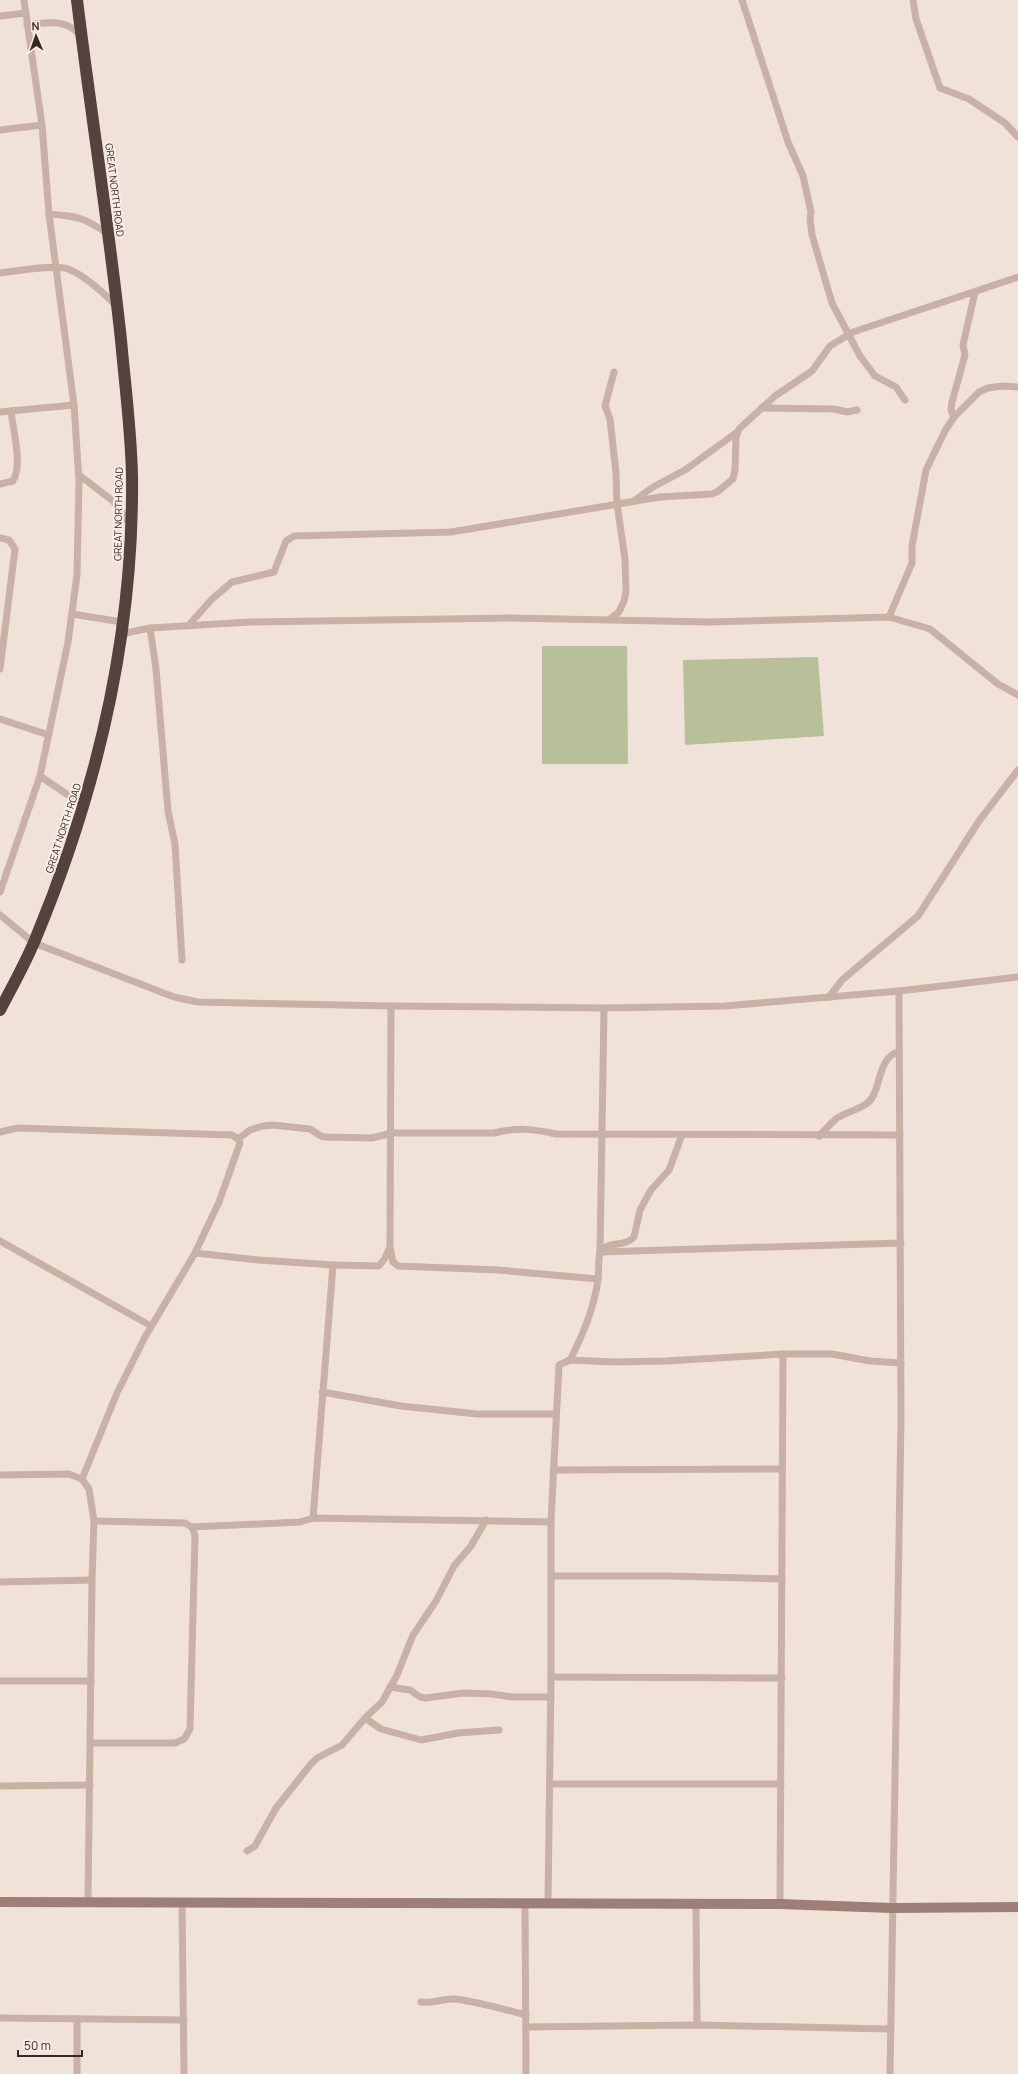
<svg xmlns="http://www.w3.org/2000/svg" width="1018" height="2074" font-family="Manrope,sans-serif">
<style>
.green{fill:#b8c099}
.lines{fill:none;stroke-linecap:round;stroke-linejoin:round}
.street{stroke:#c9b1a5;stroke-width:7}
.secondary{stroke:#9d7f76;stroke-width:10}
.highway{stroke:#56423d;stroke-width:12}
.labels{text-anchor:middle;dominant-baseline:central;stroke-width:4;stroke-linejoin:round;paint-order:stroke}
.street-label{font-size:10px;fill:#352926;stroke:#f9ede5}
</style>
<rect width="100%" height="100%" fill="#f1e2d9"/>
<g class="green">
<path d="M542,646H627L628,764H542Z"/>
<path d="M818,657L824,736L685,745L683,660Z"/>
</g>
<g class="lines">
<g class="street">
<path d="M742,0L788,142L803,176L811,212L810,219L812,235L832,303L860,356L875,376L896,387L905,400"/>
<path d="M913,0L916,19L940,88L969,99L1005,123L1018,137"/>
<path d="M0,16L26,13"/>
<path d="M27,25C46,23 66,18 80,35"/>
<path d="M0,130L42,125"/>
<path d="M49,214C78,216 85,218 108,234"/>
<path d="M0,273C16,271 54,264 68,269C86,276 103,293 117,306"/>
<path d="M762,408L834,409L847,412L857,410"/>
<path d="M0,412L74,405"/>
<path d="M954,417L951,410L952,402L965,355L963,345L975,292"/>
<path d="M79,475L113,501L130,524"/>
<path d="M0,484L13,481C23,465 13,430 11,411"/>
<path d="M635,500L653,487L685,470L736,433"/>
<path d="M0,538L9,540L15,549L0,669"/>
<path d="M72,614L122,622"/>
<path d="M889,617L930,629L998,684L1018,695"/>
<path d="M610,619L619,612L624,601L626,591L625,559L617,504L616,473L610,419L605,406L614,372"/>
<path d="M188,626L212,599L232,582L274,572L286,541L294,536L451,532L660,497L712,494L717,492L733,479L735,470L736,437L739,429L775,396L812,371L830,346L853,332L1018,277"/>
<path d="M150,628L156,669L168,811L175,844L182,960"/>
<path d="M121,634L150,628L250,622L511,618L709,622L889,617L912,563V546L926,470L945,431L954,417L979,392L988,388L1002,386L1018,387"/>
<path d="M0,719L49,735"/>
<path d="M40,776L84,806"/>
<path d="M0,892L40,776L68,642L77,575L79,481L74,405L49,214L42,125L24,0"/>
<path d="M0,915L34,943L174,997L198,1002L391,1006L604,1008L725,1006L899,991L1018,977"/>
<path d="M829,997L842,980L918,916L979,821L1018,770"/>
<path d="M604,1008L600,1252L901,1243"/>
<path d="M0,1132L17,1128L232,1135L238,1139L240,1143L219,1202L195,1253L145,1337L117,1393L82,1479"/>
<path d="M819,1136C825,1130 831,1123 837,1118C847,1111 865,1109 872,1098C881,1083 879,1058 899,1051"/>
<path d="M238,1139L250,1130L263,1126L273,1125L310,1129L321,1136L325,1137L372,1138L392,1133H494C516,1127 534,1129 556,1134L900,1135"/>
<path d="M0,1241L151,1326"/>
<path d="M390,1247L393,1262L398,1266L498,1270L598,1279"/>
<path d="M195,1253L259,1260L333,1265L313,1518"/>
<path d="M333,1265L379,1266L385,1258L390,1247L391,1006"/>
<path d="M570,1360C583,1335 594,1308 598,1280C599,1271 598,1262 600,1252C608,1240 624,1248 634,1237L640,1210L651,1190L669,1170L682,1135"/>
<path d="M322,1392L401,1406L477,1414H555"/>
<path d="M554,1470L782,1469"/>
<path d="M0,1475L69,1474L82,1479L89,1489L94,1521L92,1580L88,1902"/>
<path d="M192,1527L300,1522L313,1518L551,1522"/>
<path d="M552,1576H669L782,1579"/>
<path d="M0,1582L92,1580"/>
<path d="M551,1677L782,1678"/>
<path d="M0,1681H91"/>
<path d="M390,1687L410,1690L420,1697L426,1698L463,1693L492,1694L512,1697H551"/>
<path d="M365,1718L381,1729L421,1740L458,1733L499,1730"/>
<path d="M91,1743H175L184,1739L190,1729L195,1536L192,1527L185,1523L94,1521"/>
<path d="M550,1784H781"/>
<path d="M0,1786L90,1785"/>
<path d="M247,1851L255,1846L276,1808L311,1764L317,1758L342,1745L366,1717L382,1702L397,1675L413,1635L436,1601L454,1566L471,1546L486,1520"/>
<path d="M182,1903L184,2074"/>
<path d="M525,1903L526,2074"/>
<path d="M548,1903L551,1677V1522L559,1365L570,1360L615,1362L666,1361L783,1354H832L870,1361L901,1363"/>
<path d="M696,1904L697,2025"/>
<path d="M780,1904L783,1354"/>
<path d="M421,2002C432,2004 443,1998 455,1999C479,2002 503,2009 526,2015"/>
<path d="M0,2018L184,2020"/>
<path d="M526,2027L697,2025L889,2029"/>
<path d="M77,2074V2019"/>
<path d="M890,2074L901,1420L899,991"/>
</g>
<path class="secondary" d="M0,1902L780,1904L892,1908L1018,1907"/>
<path class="highway" d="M0,1010C12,987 25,964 35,940C97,791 134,637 132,475C131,430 125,385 121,340C109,227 91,114 77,0"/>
</g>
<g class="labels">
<g class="street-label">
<text transform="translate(115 190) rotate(83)">GREAT NORTH ROAD</text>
<text transform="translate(118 514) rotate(-89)">GREAT NORTH ROAD</text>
<text transform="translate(63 828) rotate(-72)">GREAT NORTH ROAD</text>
</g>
</g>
<g transform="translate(36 36) rotate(358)" stroke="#f9ede5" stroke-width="3" paint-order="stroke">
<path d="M0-3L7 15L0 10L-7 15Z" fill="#352926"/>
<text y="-6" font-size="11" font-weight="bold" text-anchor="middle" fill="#352926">N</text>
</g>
<path d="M18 2050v6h64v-6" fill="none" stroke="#352926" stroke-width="2"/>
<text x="24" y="2050" font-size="12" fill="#352926" stroke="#f9ede5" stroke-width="3" paint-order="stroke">50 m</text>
</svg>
